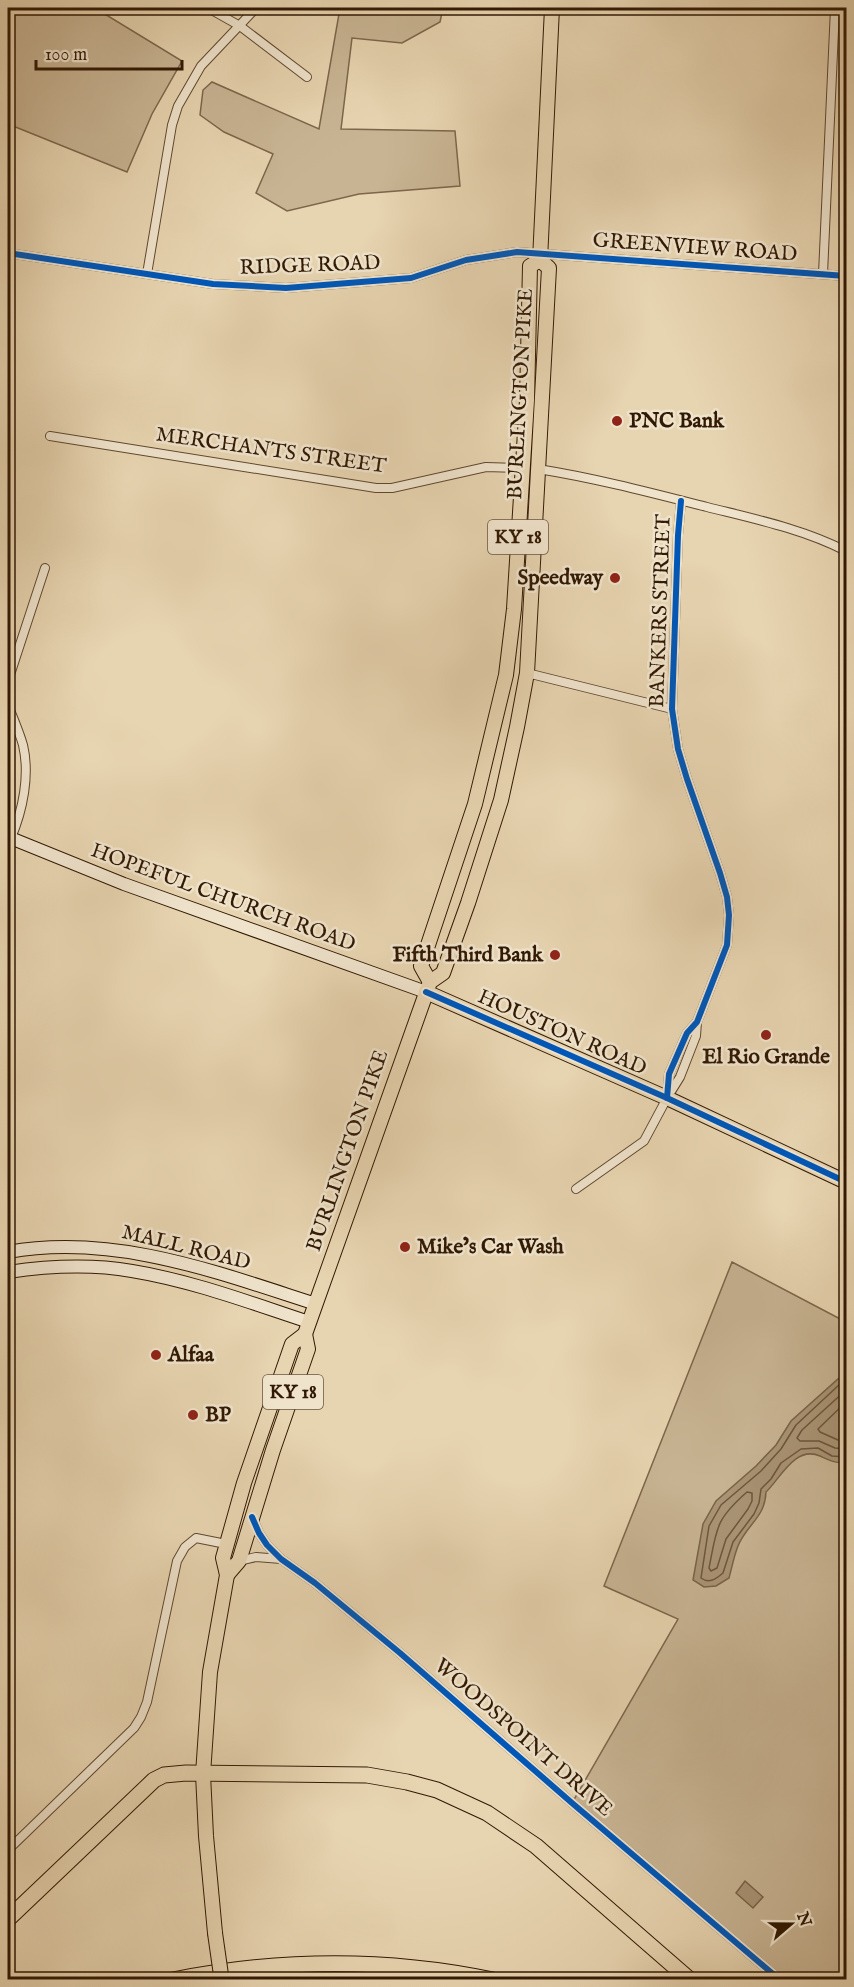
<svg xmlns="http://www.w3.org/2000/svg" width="854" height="1987" font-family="'IM FELL English',serif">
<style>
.green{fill:#c8b493;stroke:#7d664b;stroke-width:1.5}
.water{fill:#a99475;stroke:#796347;stroke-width:1.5}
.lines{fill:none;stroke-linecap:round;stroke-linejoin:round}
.shore{stroke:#6e563c;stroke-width:1.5}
.street-casing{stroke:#5f482e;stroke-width:10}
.secondary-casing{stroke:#321903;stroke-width:14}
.primary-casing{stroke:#321903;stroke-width:16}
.highway-casing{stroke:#321903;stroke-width:17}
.street{stroke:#efe3cc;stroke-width:8}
.secondary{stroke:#efe3cc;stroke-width:12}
.primary{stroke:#e7d4b0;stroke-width:14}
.highway{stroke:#e7d4b0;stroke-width:15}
.primary-bridge-casing{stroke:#321903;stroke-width:16;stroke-linecap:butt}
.primary-bridge{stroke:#e7d4b0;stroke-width:14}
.cycleway-casing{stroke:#efe3cc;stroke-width:10}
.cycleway{stroke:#0057b8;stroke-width:6}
.poi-dot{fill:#8f2418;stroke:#efe3cc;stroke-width:2}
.labels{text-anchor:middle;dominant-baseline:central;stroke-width:5;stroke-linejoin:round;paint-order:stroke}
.shield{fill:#efe3cc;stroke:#6b563f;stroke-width:1.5}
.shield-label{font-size:20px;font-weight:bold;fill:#321903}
.street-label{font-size:21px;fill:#321903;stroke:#efe3cc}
.poi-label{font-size:21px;font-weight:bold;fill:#321903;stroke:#efe3cc;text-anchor:start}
</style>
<rect width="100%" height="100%" fill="#e7d4b0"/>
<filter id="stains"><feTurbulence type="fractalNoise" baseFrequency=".00333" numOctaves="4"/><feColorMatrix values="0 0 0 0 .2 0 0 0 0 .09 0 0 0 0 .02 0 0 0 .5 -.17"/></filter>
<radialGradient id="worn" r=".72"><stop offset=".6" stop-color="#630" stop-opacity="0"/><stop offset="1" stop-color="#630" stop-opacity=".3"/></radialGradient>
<g class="green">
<path d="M8,8H95L182,61L152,114L127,172L8,124Z"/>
<path d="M340,8H443L440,22L402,43L352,38L341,129L455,131L460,186L359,194L287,211L256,193L273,154L224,132L200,115L203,90L212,82L319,129Z"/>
<path d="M732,1262L846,1322V1979H780L572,1803L678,1619L604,1586Z"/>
</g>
<g class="water">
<path d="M846,1376V1462C836,1464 829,1460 820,1456C795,1445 780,1479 766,1492C765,1518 747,1524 738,1546C734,1556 732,1567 729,1578L716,1586L704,1587L693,1580L703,1524L716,1501L756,1466L776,1445L791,1421L838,1379Z"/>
<path d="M745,1881L763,1897L753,1908L736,1893Z"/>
</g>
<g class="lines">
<g class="shore">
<path d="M846,1383L840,1384L796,1425L781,1449L761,1471L721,1505L709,1526L701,1578C709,1584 716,1579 723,1573L733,1542L754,1514L759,1503L761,1489L771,1479L781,1463L801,1449L818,1448L832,1456L846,1457"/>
<path d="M846,1390L802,1430L797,1438L800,1441H819L835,1448L846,1449"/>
<path d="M846,1402L818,1429L820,1432L838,1440H846"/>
<path d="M747,1492L752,1493V1501L748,1509L726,1539L717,1568L711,1571L709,1568C717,1528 715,1520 747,1492Z"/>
</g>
<defs>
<g id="street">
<path d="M208,8L240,26L307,77"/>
<path d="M8,253L213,284L286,288L411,278L466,260L517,252L846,276"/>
<path d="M147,274L172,125L178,106L201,66L256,8"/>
<path d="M823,274L835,8"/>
<path d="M50,436L376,488H392L486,467L522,468"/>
<path d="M538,469C595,478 652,493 707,507C755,519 803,529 846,551"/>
<path d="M527,673L672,709"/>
<path d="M8,681L45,568"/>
<path d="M8,705C13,718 19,731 23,745C30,775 23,810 11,838"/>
<path d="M667,1098L669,1074L687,1033L697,1022L727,945L729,915L727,897L720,873L687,779L678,749L672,709L678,535L681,501"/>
<path d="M576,1189L644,1141L667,1098L680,1077L696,1036L697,1022"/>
<path d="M253,1519L259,1533L267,1545L281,1559L315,1583L400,1653L572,1803L780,1980"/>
<path d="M239,1561L256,1557L281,1559"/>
<path d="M8,1850L134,1728L141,1717L147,1702L177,1561L185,1547L196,1538L226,1544"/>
</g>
<g id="secondary">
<path d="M8,837L124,884L426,992"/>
<path d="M8,1252C114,1233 216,1272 316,1304"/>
<path d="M8,1272C49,1266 91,1264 132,1271C193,1281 251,1303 309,1322"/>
</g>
<g id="primary">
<path d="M430,982L421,966L475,804L506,675L514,609L527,400L530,266L540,260"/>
<path d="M426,992L667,1098L846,1182"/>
<path d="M227,1575L239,1561L273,1450L308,1349L305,1334"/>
<path d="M215,1933L206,1836L203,1774L210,1672L227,1575L223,1558L244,1483L292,1344L305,1334L430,982L443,973L468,903L501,800L517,727L527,673L549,268L540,260L552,8"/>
</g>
<g id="highway">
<path d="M8,1919L154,1780L164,1775L186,1773L367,1775L407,1782L437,1790L487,1813L536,1846L690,1980"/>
<path d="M173,1980C278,1959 388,1958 493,1980"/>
</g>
</defs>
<use href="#street" class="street-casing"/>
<use href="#secondary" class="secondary-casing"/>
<use href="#primary" class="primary-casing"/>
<use href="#highway" class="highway-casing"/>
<use href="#street" class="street"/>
<use href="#secondary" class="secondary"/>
<use href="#primary" class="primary"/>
<use href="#highway" class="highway"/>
<defs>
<path id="primary-bridge" d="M215,1933L221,1975"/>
</defs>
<use href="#primary-bridge" class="primary-bridge-casing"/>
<use href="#primary-bridge" class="primary-bridge"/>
<defs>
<g id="cycleway">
<path d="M8,253L213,284L286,288L411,278L466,260L517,252L846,276"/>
<path d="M426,992L667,1098L846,1182"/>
<path d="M667,1098L669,1074L687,1033L697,1022L727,945L729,915L727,897L720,873L687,779L678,749L672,709L678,535L681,501"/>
<path d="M252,1517L259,1533L267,1545L281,1559L315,1583L400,1653L572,1803L780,1980"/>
</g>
</defs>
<use href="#cycleway" class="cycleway-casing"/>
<use href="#cycleway" class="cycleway"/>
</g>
<g class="poi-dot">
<circle cx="617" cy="421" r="6"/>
<circle cx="615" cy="578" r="6"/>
<circle cx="555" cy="955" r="6"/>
<circle cx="766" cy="1035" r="6"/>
<circle cx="405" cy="1247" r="6"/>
<circle cx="156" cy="1355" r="6"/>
<circle cx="193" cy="1415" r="6"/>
</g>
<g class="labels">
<g class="shield">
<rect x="488" y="520" width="60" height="34" rx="4.5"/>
<rect x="263" y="1375" width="60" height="34" rx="4.5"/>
</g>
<g class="shield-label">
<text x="518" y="537">KY 18</text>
<text x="293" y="1392">KY 18</text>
</g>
<g class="street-label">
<text transform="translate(695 248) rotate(4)">GREENVIEW ROAD</text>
<text transform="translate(310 266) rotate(-2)">RIDGE ROAD</text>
<text transform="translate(521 394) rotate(-87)">BURLINGTON PIKE</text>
<text transform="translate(271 451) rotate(8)">MERCHANTS STREET</text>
<text transform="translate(661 611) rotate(-88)">BANKERS STREET</text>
<text transform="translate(223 898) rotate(20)">HOPEFUL CHURCH ROAD</text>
<text transform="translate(562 1033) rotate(24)">HOUSTON ROAD</text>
<text transform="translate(348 1151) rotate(-71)">BURLINGTON PIKE</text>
<text transform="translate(186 1248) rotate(14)">MALL ROAD</text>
<text transform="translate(523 1738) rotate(41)">WOODSPOINT DRIVE</text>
</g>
<g class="poi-label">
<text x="629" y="421">PNC Bank</text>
<text x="603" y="578" text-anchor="end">Speedway</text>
<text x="543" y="955" text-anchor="end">Fifth Third Bank</text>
<text x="766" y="1057" text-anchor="middle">El Rio Grande</text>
<text x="417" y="1247">Mike’s Car Wash</text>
<text x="168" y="1355">Alfaa</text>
<text x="205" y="1415">BP</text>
</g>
</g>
<rect width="854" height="1987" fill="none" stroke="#e7d4b0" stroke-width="30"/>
<rect x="9" y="9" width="836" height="1969" fill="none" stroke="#321903" stroke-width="3"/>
<rect x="15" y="15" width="824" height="1957" fill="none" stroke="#321903" stroke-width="1.5"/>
<g transform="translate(791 1924) rotate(70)" stroke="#efe3cc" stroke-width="4.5" paint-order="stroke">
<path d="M0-4.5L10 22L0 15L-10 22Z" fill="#321903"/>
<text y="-9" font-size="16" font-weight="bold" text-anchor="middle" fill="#321903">N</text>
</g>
<path d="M36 60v9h146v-9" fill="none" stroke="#321903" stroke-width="3"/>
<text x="45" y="60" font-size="18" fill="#321903" stroke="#efe3cc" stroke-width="4.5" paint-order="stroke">100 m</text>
<rect width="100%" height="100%" filter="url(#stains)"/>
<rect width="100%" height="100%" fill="url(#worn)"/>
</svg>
